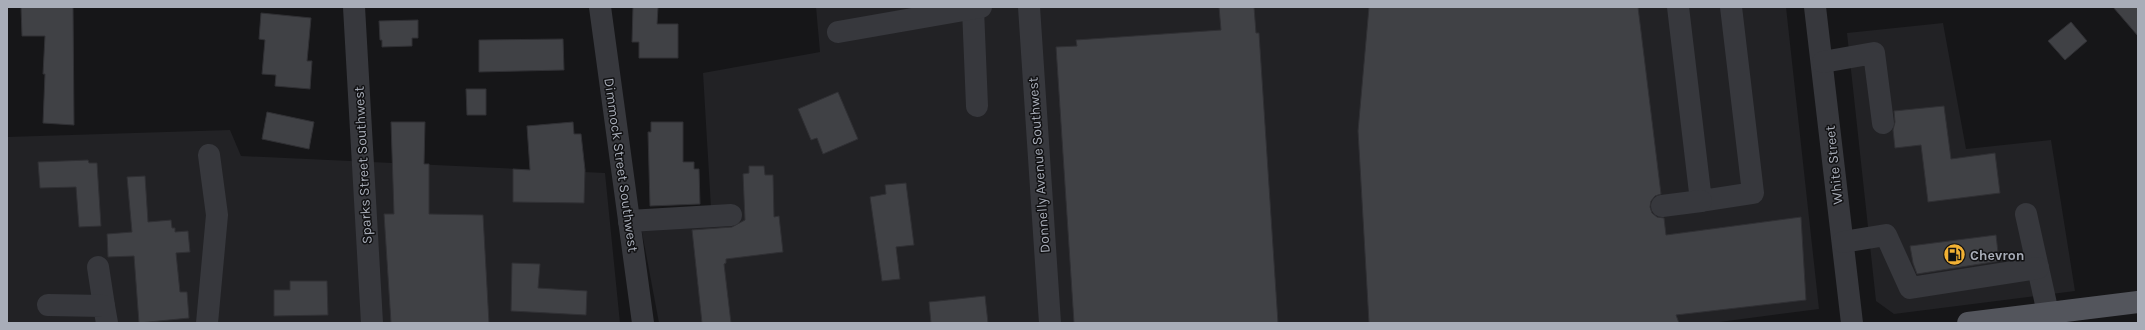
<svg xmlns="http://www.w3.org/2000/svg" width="2145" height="330" font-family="Karla,sans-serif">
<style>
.built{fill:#222225}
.building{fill:#404145;stroke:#303034}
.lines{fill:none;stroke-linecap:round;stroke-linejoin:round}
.minor{stroke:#37383d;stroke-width:22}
.major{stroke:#53555c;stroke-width:22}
.labels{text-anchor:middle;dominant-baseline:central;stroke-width:3;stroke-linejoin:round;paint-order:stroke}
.street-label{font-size:14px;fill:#a8adb8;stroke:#111113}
.poi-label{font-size:14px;font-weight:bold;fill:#a8adb8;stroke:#111113;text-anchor:start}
</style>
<rect width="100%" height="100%" fill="#161618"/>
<g class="built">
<path d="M816,7H1786L1819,309L1712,323H659L638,211L711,208L703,73L820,52Z"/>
<path d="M1943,23L1966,149L2051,140L2075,291L1894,314L1876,301L1847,33Z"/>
<path d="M230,130L241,156L605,173L620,323H7V137Z"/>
</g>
<g class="building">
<path d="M21,7H73L74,125L43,123L45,74H43L45,36H22Z"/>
<path d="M633,7H658L657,24H678V58H639V42H632Z"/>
<path d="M1219,7H1254L1256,33H1259L1278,323H1074L1056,47L1077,46L1076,40L1221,30Z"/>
<path d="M1369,7H1638L1661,194L1655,196L1651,201L1650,207L1652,213L1657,217L1664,218L1666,235L1801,217L1806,300L1676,315L1679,323H1369L1358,131Z"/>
<path d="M2113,7H2138V36Z"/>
<path d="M261,13L311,18L307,61H312L310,89L275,86L276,75L262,74L265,40L259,39Z"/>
<path d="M418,20V38H412V46L382,47V40H380L379,21Z"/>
<path d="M2071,22L2087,41L2065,60L2048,41Z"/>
<path d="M563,39L564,70L479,72V40Z"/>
<path d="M466,89H486V115H467Z"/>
<path d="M838,92L858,139L823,154L817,138L811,140L798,109Z"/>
<path d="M1944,106L1951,159L1995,153L2000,193L1928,202L1921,145L1895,148L1893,130L1895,122L1894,111Z"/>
<path d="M267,112L314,122L309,149L262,139Z"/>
<path d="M391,122H425L424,164H429V214L483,215L489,323H391L384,214H394Z"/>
<path d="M573,122L574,134H581L585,170L584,203L513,202V169L530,170L527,126Z"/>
<path d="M651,122H683V162H694V169H699L700,204L650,206L648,132H651Z"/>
<path d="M88,160L89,163H97L101,226L79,227L76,187L40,188L38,162Z"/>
<path d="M749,166H764L765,175H773L774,217L779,216L783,252L726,259V263L724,264L731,323H702L692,230L732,227L745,220L743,174L749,173Z"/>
<path d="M145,176L148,222L171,220L172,228H175V232L188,231L190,252L176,253L180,292H187L189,318L139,323L134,256L108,257L107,234L132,232L127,177Z"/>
<path d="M906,183L914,245L896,247L900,279L882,281L870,197L886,194L885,185Z"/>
<path d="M1996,235L1999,261L1917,274L1913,263L1910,246Z"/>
<path d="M512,263L540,264L538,288L587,291L586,315L511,311Z"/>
<path d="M290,281H327L328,315L274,316V290H290Z"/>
<path d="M985,296L988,323H931L929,302Z"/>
</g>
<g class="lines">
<g class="minor">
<path d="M354,7L372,323"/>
<path d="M600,7L643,323"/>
<path d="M1029,7L1050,323"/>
<path d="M1678,7L1701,201L1753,193L1731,7"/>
<path d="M1815,7L1852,323"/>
<path d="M973,9L977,106"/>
<path d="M838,32L981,7"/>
<path d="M1823,62L1874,53L1883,123"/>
<path d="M1662,206L1701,201"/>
<path d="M2026,214L2048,313"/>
<path d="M629,221L731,215"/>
<path d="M1843,242L1886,235L1910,288L2038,268"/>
<path d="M98,267L104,306"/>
<path d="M48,305L104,306L107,323"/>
<path d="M207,323L217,215L209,155"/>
</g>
<path class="major" d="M1968,323L2138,302"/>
</g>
<defs>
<symbol id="fuel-disc" viewBox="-11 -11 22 22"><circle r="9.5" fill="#f2b134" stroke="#111113"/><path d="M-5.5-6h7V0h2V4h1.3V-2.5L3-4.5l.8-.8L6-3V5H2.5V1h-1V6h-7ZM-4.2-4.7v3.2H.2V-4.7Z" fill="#111"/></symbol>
</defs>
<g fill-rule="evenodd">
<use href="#fuel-disc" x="1942" y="242" width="25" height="25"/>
</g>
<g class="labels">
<g class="street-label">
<text transform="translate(363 165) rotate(-93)">Sparks Street Southwest</text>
<text transform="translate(621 165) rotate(82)">Dimmock Street Southwest</text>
<text transform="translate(1039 165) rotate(-94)">Donnelly Avenue Southwest</text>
<text transform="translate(1834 165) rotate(-96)">White Street</text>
</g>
<g class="poi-label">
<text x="1970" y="255">Chevron</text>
</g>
</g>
<rect width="2145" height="330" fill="none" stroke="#a8adb8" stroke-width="16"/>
</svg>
